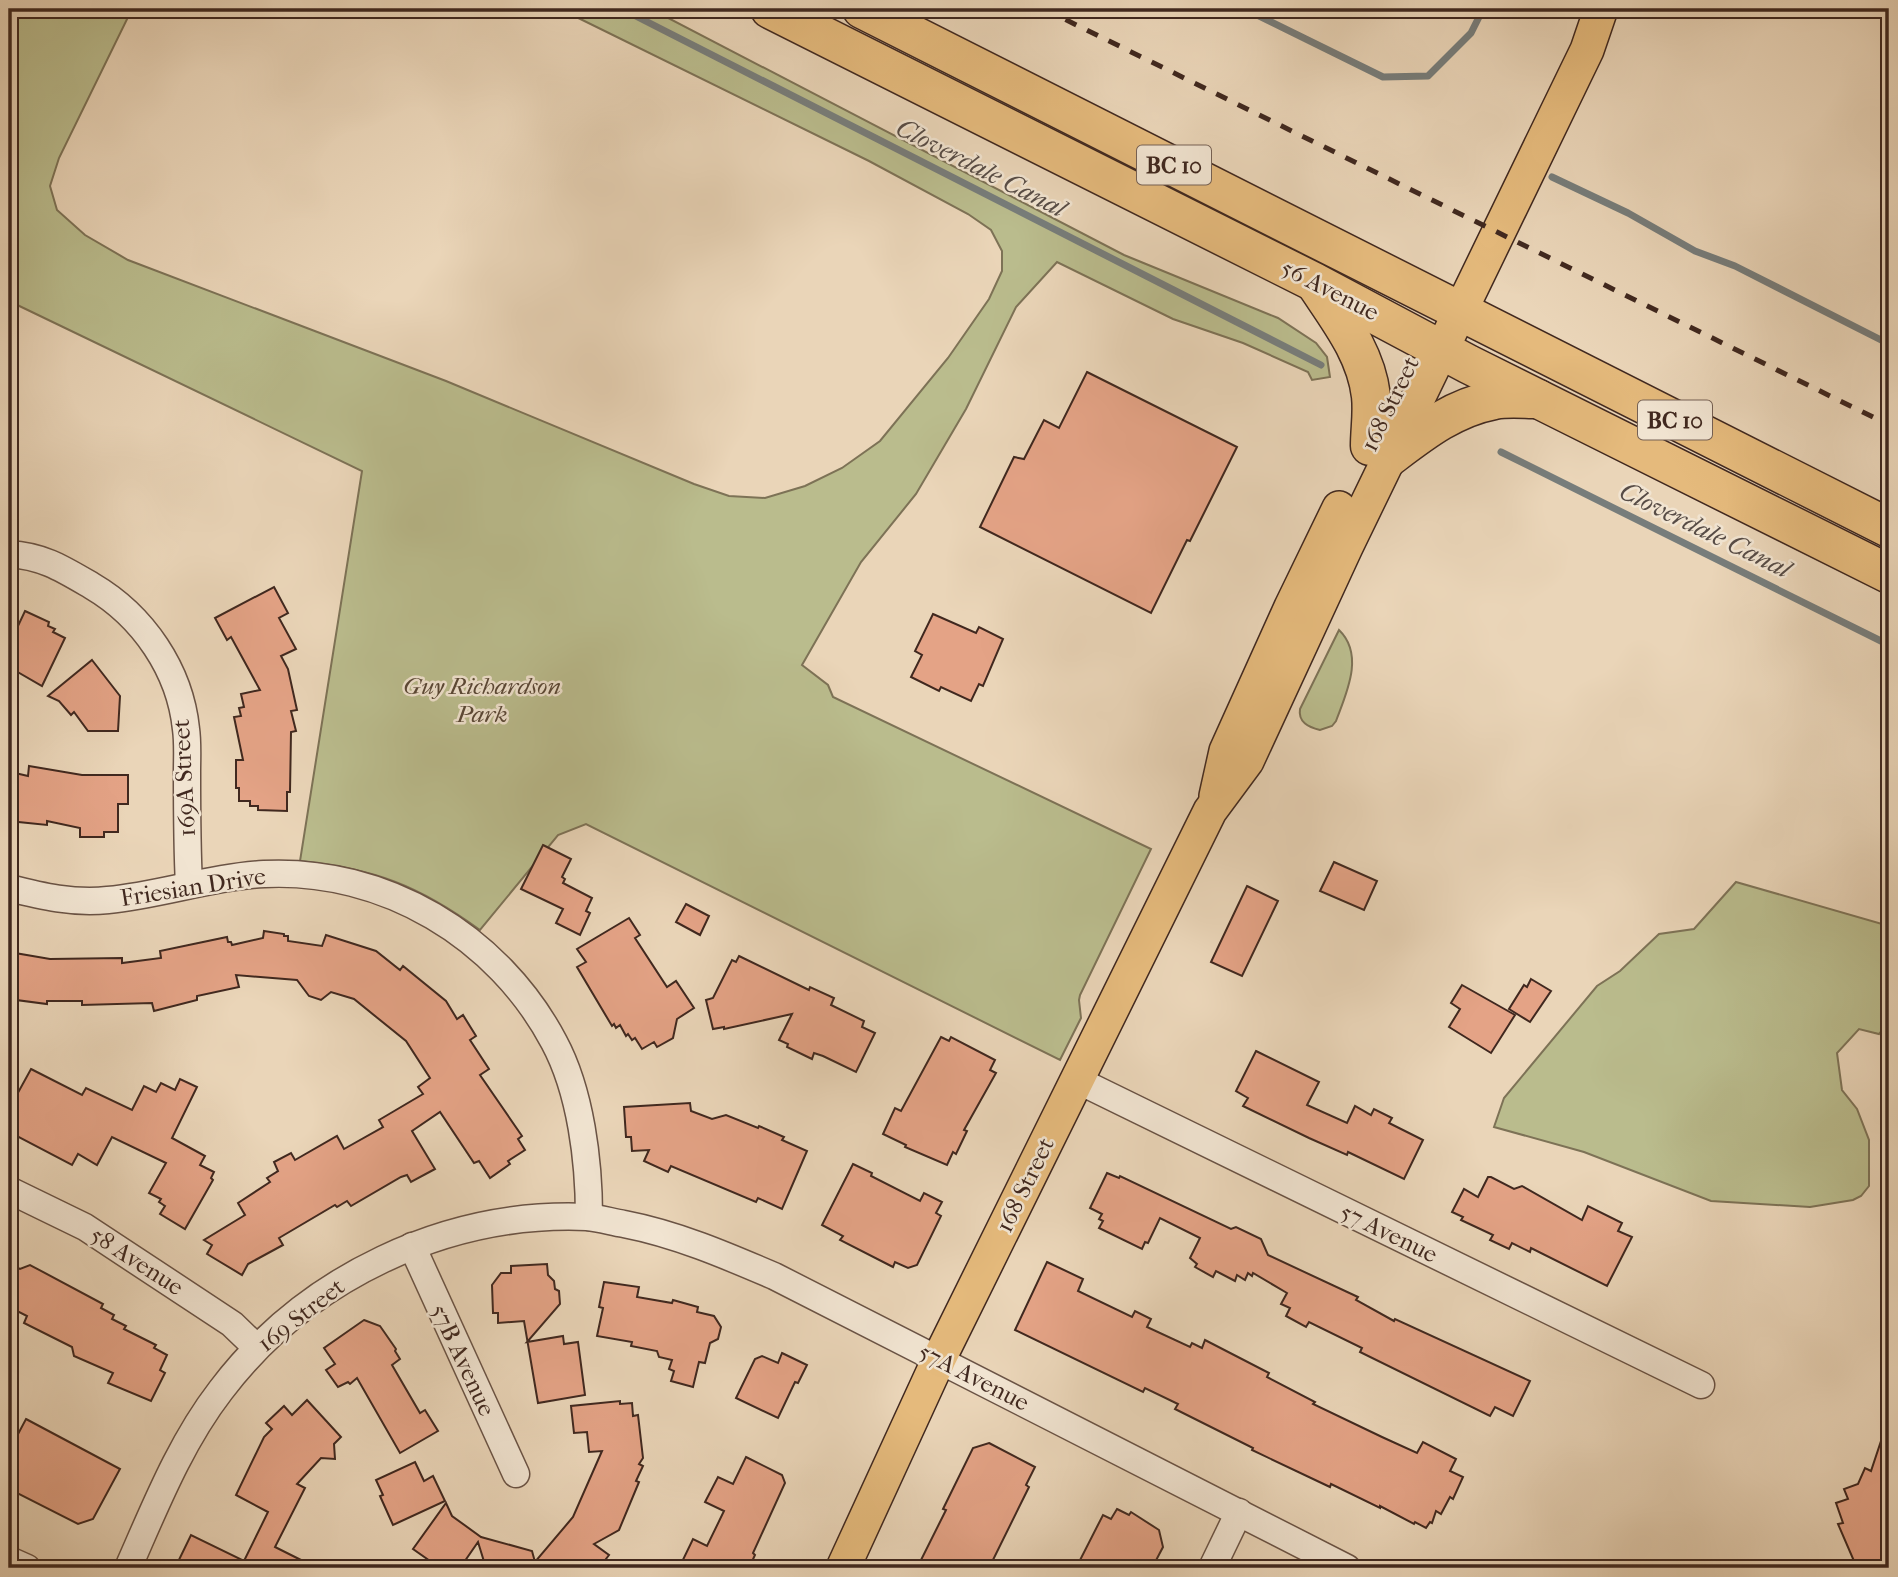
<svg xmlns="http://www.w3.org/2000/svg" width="1898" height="1577" font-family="'IM FELL French Canon',serif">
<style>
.green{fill:#babc8d;stroke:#7d7256;stroke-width:2}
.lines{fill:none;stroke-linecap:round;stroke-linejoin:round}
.stream{stroke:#777d7b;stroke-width:7}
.building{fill:#e4a386;stroke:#40281f;stroke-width:2}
.minor-casing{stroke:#6a5345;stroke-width:29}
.major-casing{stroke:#40281f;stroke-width:36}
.highway-casing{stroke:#40281f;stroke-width:41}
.minor{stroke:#f1e4d1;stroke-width:26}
.major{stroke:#e5ba7c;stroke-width:33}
.highway{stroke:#e5ba7c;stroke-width:38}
.rail{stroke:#40281f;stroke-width:5;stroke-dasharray:12 12;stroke-linecap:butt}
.labels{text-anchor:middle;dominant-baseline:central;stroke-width:5;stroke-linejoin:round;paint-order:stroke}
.shield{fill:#f1e4d1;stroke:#756054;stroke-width:2}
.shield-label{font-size:23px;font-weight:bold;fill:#40281f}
.street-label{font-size:24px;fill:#40281f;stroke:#f1e4d1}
.park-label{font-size:24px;font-style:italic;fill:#584635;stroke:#f1e4d1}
.water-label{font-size:26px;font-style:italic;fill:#574c46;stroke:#f1e4d1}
</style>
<rect width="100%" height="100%" fill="#ead5b8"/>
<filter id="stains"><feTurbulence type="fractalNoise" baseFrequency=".00286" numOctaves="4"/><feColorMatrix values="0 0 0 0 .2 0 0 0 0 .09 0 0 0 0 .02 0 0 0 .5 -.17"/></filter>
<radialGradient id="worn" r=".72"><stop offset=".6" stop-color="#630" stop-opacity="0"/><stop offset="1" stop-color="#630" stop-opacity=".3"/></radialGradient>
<g class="green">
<path d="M9,9H132L59,158L50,186L57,210L85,235L128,260L446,381L694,484L729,496L765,498L805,486L842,468L880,441L948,358L989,299L1002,271V251L991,230L968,214L869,161L560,9H651L1124,255L1278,318L1316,343L1327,357L1330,377L1312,380L1308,372L1243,343L1173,319L1057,262L1016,307L966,409L916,494L861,562L802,665L828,685L833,697L1151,849L1080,995L1079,1000L1081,1018L1060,1060L586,824L558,835L480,930C418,885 375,869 300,861L362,471L9,301Z"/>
<path d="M1339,630C1365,655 1346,694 1336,721L1332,726L1320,730C1308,727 1298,722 1300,709Z"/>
<path d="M1736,882L1889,926V987L1883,999L1889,1021L1879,1034L1859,1029L1837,1053L1842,1090L1857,1109L1869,1140V1186L1861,1196L1853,1200L1810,1207L1711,1201L1584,1152L1494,1127L1504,1098L1597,986L1620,971L1659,934L1694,929Z"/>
</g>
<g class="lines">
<g class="stream">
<path d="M622,9L1321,365"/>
<path d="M1245,9L1383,77L1428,76L1471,33L1483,9"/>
<path d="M1552,177L1628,213L1695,251L1735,266L1889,344"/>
<path d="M1501,452L1889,645"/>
</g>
</g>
<g class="building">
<path d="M1087,372L1237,447L1190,541L1187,540L1151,613L980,527L1014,457L1024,459L1044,420L1059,428Z"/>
<path d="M274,587L288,613L279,618L296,649L281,656L288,669L297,710L291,711L296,731L291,732L290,792H287V811L258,810V806H250V801H239V788H236V760H243L234,717L241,716L239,708L244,707L241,694L260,690L231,637L227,640L215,618Z"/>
<path d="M25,611L49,622L48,626L55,629L53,632L65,638L42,686L9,667V645Z"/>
<path d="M933,614L976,633L979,627L1003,639L983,686L979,684L971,701L941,687L939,691L911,677L922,655L915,651Z"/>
<path d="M92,660L120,696L118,731H88L74,712L71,715L59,701L48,696Z"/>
<path d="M29,766L82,775H128V804H118V832H104V837H80V828L47,821V825L9,821V802L15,773L28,776Z"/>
<path d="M543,845L571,859L562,877L565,879L563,883L592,898L586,911L590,913L580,935L556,923L563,909L521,889Z"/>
<path d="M1334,862L1377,881L1364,910L1320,891Z"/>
<path d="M1247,886L1278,901L1242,976L1211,962Z"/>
<path d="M686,904L709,916L700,935L676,922Z"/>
<path d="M629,918L640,935L635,938L667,987L676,981L694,1008L677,1019L673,1038L657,1047L654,1042L642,1049L635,1038L632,1040L628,1034L626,1036L620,1025L616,1028L614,1024L612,1026L577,967L586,962L577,949Z"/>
<path d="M264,931L284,934V936H288V941L322,946L326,935L376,951L400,970L403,966L446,1001L457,1019L463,1015L476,1036L470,1040L489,1069L480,1075L522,1136L518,1139L525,1150L508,1161L510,1164L490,1178L479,1161L474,1163L440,1112L412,1131L435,1169L411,1182L407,1175L401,1177L351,1206L347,1201L337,1207L335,1205L279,1238L283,1245L248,1264L242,1275L207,1254L212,1245L204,1240L245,1215L238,1203L270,1182L267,1178L278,1171L274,1162L291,1153L295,1160L337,1136L344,1149L383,1127L379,1120L423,1094L418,1087L430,1078L406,1041L354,999L331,992L321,1000L309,996L297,980L236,975L239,987L197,996V1000L154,1011L152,1003L82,1005V1001H47V1004L9,999V952L50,959L122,958V963L161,958L160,951L227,937L228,942H231L232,945L263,938Z"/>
<path d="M739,956L809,990L810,987L834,998L831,1005L864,1021L862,1027L875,1033L856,1072L823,1056L814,1053L812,1059L787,1047L788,1044L779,1040L792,1014L724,1029V1027L713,1029L706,1000L713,998L732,960L736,962Z"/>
<path d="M1531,979L1551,991L1530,1022L1509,1009L1524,985L1527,987Z"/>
<path d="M1462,985L1515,1015L1491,1053L1449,1027L1460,1009L1451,1003Z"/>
<path d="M941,1037L949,1041L951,1037L995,1060L990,1070L996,1073L964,1130L967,1131L956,1154L953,1152L947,1165L905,1147L906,1145L883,1134L895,1108L901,1111Z"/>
<path d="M1256,1051L1319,1082L1307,1105L1347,1123L1355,1106L1371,1115L1374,1109L1392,1118L1389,1123L1423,1140L1404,1179L1348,1152L1347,1155L1309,1138L1243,1106L1248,1098L1236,1091Z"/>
<path d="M31,1069L82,1095L86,1088L132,1110L144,1086L156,1092L161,1083L175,1090L180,1079L197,1087L172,1138L205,1156L200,1165L214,1172L211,1178L213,1180L185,1229L160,1214L165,1206L159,1202L161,1199L149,1193L166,1163L112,1137L97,1165L78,1154L72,1165L9,1132V1109Z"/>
<path d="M690,1103L691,1111L712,1119L726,1115L758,1128L759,1126L784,1137L782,1140L807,1151L782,1209L758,1198L756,1202L671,1166L668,1172L644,1161L649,1150L632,1151L631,1137H626L624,1107Z"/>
<path d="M853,1164L872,1173L871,1176L920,1201L924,1193L942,1202L936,1213L941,1216L917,1265L908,1268L895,1262L893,1267L840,1240L843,1236L822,1225Z"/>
<path d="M1107,1173L1119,1178L1120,1176L1231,1229L1236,1227L1261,1239L1268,1255L1358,1297L1356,1300L1394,1321L1395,1319L1530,1381L1513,1416L1495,1407L1490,1416L1360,1352L1362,1348L1309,1322L1306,1327L1286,1316L1290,1308L1281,1304L1287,1293L1253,1273L1252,1276L1248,1273L1245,1280L1237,1275L1235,1281L1216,1271L1213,1277L1195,1267L1197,1264L1190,1258L1200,1238L1160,1218L1148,1243L1145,1242L1142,1249L1099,1228L1103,1221L1099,1219L1102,1214L1090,1208Z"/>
<path d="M1488,1177H1491L1514,1189L1522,1186L1582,1220L1588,1206L1622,1223L1618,1231L1632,1237L1607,1286L1531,1248L1530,1252L1512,1243L1509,1249L1490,1240L1493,1235L1461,1220L1463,1217L1452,1212L1464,1189L1478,1197Z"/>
<path d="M1047,1262L1083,1279L1078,1291L1132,1317L1135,1311L1151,1319L1147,1327L1190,1347L1192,1343L1202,1348L1205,1340L1269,1373L1267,1377L1315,1402L1313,1404L1382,1437L1417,1453L1423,1442L1456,1459L1450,1471L1463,1477L1453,1499L1450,1497L1441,1514L1436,1511L1432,1523L1430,1522L1426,1528L1415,1522L1414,1524L1380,1506V1508L1331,1484L1330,1487L1252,1450L1253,1448L1175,1409L1178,1404L1145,1388L1143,1392L1015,1330Z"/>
<path d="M9,1264L20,1269L30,1265L103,1304L101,1308L114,1315L112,1319L126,1326L124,1329L156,1345L154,1348L167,1355L160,1370L165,1373L151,1401L108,1383L113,1373L74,1356L72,1347L24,1323L27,1316L9,1307Z"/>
<path d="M547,1264L548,1275L554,1281L555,1289L559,1291L560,1304L527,1342L563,1336L564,1344L578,1342L585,1395L538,1403L524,1321L498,1323V1313H493L492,1285L501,1273H511V1266Z"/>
<path d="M604,1282L639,1287L637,1297L672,1303L673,1300L698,1307L697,1312L714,1316L721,1327L718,1339L710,1343L705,1363L699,1362L693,1387L671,1381L674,1371L669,1369L672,1360L659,1357L657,1351L631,1346L632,1342L597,1336L603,1308L599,1307Z"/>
<path d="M364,1320L380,1326L396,1349L395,1351L400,1359L392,1365L420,1413L425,1410L438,1431L400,1453L357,1378L350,1384L348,1382L338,1387L326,1370L335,1364L324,1348Z"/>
<path d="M782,1353L807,1365L798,1383L795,1382L778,1418L736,1398L755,1359L762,1356L778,1363Z"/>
<path d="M307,1400L341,1437L334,1444L335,1459L321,1458L297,1484L305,1488L275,1547L317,1568H175L191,1535L244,1561L268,1512L236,1495L264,1437L272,1429L266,1423L284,1406L292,1415Z"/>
<path d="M620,1401V1404L632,1403L633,1416L638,1415L643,1458L639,1464L643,1466L636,1481L639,1482L619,1530L594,1544L609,1555L599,1568H486L478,1542L460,1568H440L413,1549L446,1503L452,1516L481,1537L532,1551L535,1562L573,1517L602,1451L589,1452L587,1432L574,1433L571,1406Z"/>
<path d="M26,1419L120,1469L93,1519L78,1524L9,1489V1451Z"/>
<path d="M1886,1426H1889V1568H1857L1838,1524L1843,1523L1836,1503L1848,1499L1844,1489L1858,1484L1865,1468L1871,1471Z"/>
<path d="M989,1443L1035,1467L1026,1485L1029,1487L989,1568H919L922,1563L920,1562L946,1510L943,1509L973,1448Z"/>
<path d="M746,1457L782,1475L785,1483L753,1553L755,1555L749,1568H679L693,1539L707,1546L724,1511L705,1502L718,1477L733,1484Z"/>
<path d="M415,1462L424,1481L433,1476L445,1501L393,1525L380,1496L383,1495L376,1480Z"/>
<path d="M1117,1509L1129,1515L1131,1512L1159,1530L1163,1547L1152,1568H1076L1103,1515L1111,1519Z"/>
</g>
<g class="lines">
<defs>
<g id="minor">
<path d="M9,554C43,556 63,569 92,586C143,616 180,670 186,729C188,743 187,758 187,772C187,809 187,847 189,885"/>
<path d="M9,888C41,896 74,904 108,900C161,895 211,877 264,874C384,868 498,936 554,1042C581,1092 589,1162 589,1217"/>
<path d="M1077,1080L1701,1385"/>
<path d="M9,1190L85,1227L232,1324L256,1347"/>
<path d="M412,1246L516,1474"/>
<path d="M9,1560L27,1568"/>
<path d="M128,1568C155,1507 180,1443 221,1390C306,1278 446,1211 587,1217C599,1218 612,1222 624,1224C676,1234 725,1255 774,1276L1347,1568"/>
<path d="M1212,1568L1239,1512"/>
</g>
<g id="major">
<path d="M1216,796L1226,751L1291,607L1339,508"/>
<path d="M843,1568L939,1359L1210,811L1247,761L1346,547L1587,50L1601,9"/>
</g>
<g id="highway">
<path d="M770,9L1314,282L1468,364L1889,574"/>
<path d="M862,9L1889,528"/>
<path d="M1315,283C1339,319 1366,353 1371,396C1373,412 1370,430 1370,446"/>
<path d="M1388,458C1421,433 1452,408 1494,400C1507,397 1524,399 1538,399"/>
</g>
</defs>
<use href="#minor" class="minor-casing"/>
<use href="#major" class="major-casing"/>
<use href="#highway" class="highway-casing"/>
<use href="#minor" class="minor"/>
<use href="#major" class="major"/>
<use href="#highway" class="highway"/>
<path class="rail" d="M1044,9L1889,425"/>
</g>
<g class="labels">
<g class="shield">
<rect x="1137" y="145.5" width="74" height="39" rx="5"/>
<rect x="1638" y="400.5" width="74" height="39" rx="5"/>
</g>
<g class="shield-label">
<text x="1174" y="165">BC 10</text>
<text x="1675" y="420">BC 10</text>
</g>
<g class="street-label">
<text transform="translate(1330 290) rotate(27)">56 Avenue</text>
<text transform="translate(1390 404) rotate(-64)">168 Street</text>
<text transform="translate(184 778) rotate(-93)">169A Street</text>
<text transform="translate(193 887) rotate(-9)">Friesian Drive</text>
<text transform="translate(1025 1185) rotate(-64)">168 Street</text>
<text transform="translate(1389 1233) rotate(26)">57 Avenue</text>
<text transform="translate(137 1261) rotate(33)">58 Avenue</text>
<text transform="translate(301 1315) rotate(-38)">169 Street</text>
<text transform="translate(463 1360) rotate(65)">57B Avenue</text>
<text transform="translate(974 1377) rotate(27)">57A Avenue</text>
</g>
<g class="park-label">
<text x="482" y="686">Guy Richardson<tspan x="482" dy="28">Park</tspan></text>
</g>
<g class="water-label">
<text transform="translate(981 168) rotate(27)">Cloverdale Canal</text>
<text transform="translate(1705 530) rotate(26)">Cloverdale Canal</text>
</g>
</g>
<rect width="1898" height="1577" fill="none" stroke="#ead5b8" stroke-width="35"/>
<rect x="10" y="10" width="1877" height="1556" fill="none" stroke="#40281f" stroke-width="3.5"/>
<rect x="18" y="18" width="1863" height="1542" fill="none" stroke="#40281f" stroke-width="2"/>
<rect width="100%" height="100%" filter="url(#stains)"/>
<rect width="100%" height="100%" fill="url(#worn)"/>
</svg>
